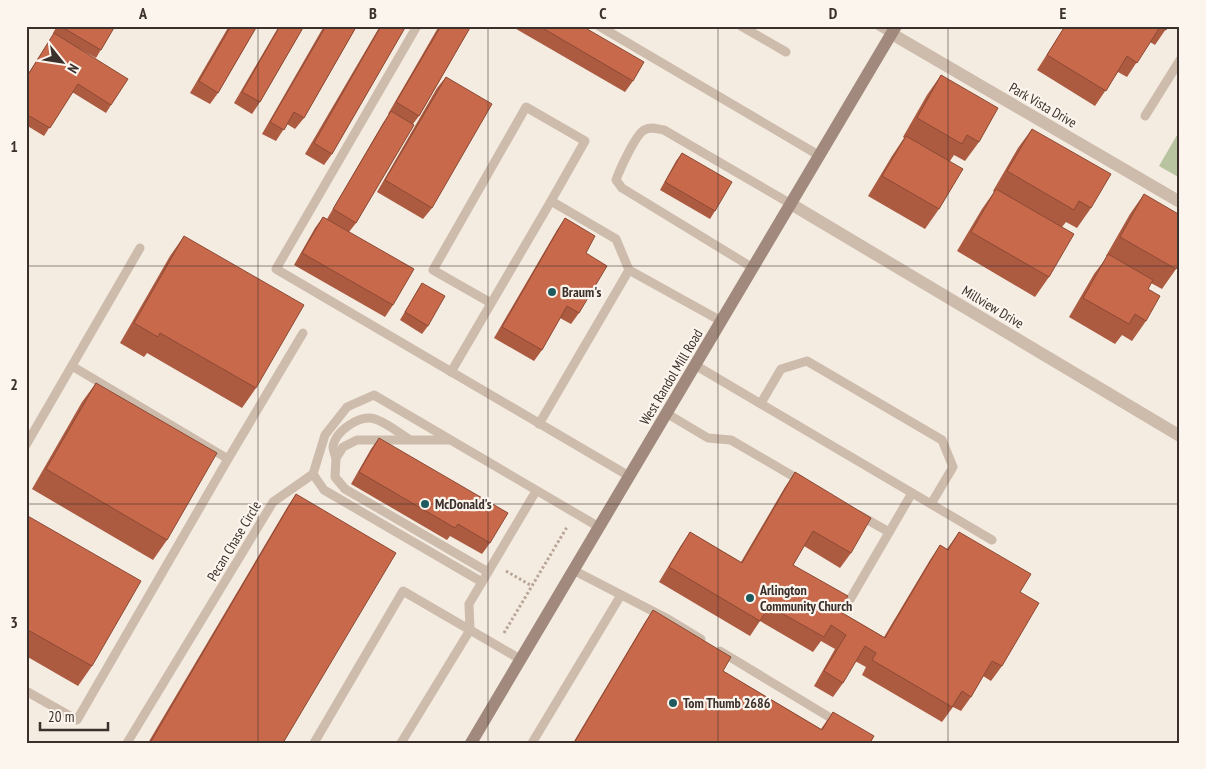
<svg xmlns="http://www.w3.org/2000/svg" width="1206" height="769" font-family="'PT Sans Narrow',sans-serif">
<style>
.green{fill:#b8c4a0}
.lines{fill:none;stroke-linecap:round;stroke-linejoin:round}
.path{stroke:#b9a596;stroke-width:3;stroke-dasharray:2.5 2.5;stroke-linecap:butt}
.service{stroke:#cdbbac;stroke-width:9}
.minor{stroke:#cdbbac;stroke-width:12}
.secondary{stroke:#a18a7d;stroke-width:12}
.wall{fill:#ac5a40}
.building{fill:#c8694b;stroke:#8c4a34}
.grid{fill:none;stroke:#3b302b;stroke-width:1;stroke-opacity:0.55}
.poi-dot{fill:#1f5a5e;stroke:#fbf5ee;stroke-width:2}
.labels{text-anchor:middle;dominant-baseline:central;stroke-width:4.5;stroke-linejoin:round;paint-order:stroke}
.street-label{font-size:14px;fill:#3b302b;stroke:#fbf5ee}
.poi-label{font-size:14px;font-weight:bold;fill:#3b302b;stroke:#fbf5ee;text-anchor:start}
.neatline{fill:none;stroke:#3b302b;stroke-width:2}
.grid-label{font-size:16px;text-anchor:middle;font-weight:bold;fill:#3b302b}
</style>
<rect width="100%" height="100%" fill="#f4ebe1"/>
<path class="green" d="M1180,130V178L1159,166Z"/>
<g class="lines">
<g class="path">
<path d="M506,571L532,586"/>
<path d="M504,633L567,527"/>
</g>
<g class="service">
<path d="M417,26L276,269L629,476"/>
<path d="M599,26L820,156"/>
<path d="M741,26L786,52"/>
<path d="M879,26L892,34"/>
<path d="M1145,116L1180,60"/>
<path d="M753,268L622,188L616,180C620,169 635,136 644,130C651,126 657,129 664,130L791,204"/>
<path d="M491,303L433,270L526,107L585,141L551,201"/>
<path d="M695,365L992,540"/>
<path d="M72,366L228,459"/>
<path d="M451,372L551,201L616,239L629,270"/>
<path d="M761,403L781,369L807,361L942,440L953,467L931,504"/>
<path d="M666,413L708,438L731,440L803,482"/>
<path d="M539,424L629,270L721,321"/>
<path d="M448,440H357L343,447L336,458L335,477L345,489L488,572"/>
<path d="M26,445L140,248"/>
<path d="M336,458C335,455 333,450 333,447C335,431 360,414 375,419C387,423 399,433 409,439"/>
<path d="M313,474L324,490L482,582"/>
<path d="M859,515L889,532"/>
<path d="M573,570L668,619L701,639"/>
<path d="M848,603L912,493"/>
<path d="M720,651L839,723"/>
<path d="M26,691L77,720L228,459L303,333"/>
<path d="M127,743L273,502L313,474L325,435L347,407L374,395L599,527"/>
<path d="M314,743L403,591L520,659"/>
<path d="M401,743L470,630L469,604L536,491"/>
<path d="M532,743L621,595"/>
</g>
<g class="minor">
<path d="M892,34L1180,202"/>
<path d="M791,204L1180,436"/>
</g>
<path class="secondary" d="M471,743L896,26"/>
</g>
<g class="wall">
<path d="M57,26H115L96,58L78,48L111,105L106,113L72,92L44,136L26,125V77L54,34L53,33Z"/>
<path d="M229,26H257L218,93L210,104L190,93Z"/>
<path d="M279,26H304L260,102L252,114L234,103Z"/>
<path d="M324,26H357L304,118L295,129L287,124L276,141L262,134Z"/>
<path d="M380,26H406L332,154L324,165L305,154Z"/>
<path d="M439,26H471L419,116L413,124L356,223L349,232L393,305L385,317L294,265L315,228L323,217L327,219L383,123L389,114H388Z"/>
<path d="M511,26H582L633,81L625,92Z"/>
<path d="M1065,26H1168L1155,45L1150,42L1127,77L1118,72L1095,106L1037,70Z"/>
<path d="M941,75L979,142L965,161L954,155L950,161L939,209L925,229L868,196L892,156L904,138L903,137L927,95Z"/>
<path d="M446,77L432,208L423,219L377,192L437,88Z"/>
<path d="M1032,129L1091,208L1077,228L1066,222L1062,227L1049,277L1035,297L957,251L982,209L994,192L993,191L1018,148Z"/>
<path d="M682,153L715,211L710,219L660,190L676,161Z"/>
<path d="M1144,194L1176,269L1162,289L1151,283L1148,289L1146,321L1132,341L1122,335L1115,344L1069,317L1094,274L1107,257L1106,256L1130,214Z"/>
<path d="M565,218L586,253L579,313L571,324L560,318L542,350L534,361L494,338L557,230Z"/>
<path d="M184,236L256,388L242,408L147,353L144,357L120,343L170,256Z"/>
<path d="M422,283L428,326L422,334L400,320L417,291Z"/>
<path d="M96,383L167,540L153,560L32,489L82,402Z"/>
<path d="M379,438L490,543L482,554L450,536L447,540L351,484L371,449Z"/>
<path d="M795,472L851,553L840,568L804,546L793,565L839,611L884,637L930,560L940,545L947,549L959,532L1020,592L1002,666L991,681L983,676L971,697L961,711L953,707L942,722L862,675L866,667L855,661L843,683L833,697L814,686L835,649L821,641L813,652L760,621L750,636L659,582L680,547L690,532L741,562L785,487Z"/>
<path d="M296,494L283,743H148L288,506Z"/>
<path d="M26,515L92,666L78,686L26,656Z"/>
<path d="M653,610L723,671L821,729L833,712L870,743H573L645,622Z"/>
</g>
<g class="building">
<path d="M60,26H115L101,50Z"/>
<path d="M231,26H257L218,93L199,81Z"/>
<path d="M280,26H304L260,102L242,92Z"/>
<path d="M326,26H354L356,27L304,118L294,112L284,130L270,122Z"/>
<path d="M381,26H406L332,154L314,143Z"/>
<path d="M441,26H471L419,116L396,102Z"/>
<path d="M539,26H582L644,62L633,81Z"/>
<path d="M1065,26H1168L1166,30L1160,27L1137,63L1127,56L1106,91L1047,55Z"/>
<path d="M54,33L128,79L111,105L78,84L50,128L26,114V78Z"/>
<path d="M941,75L998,108L979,142L967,135L962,144L917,118Z"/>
<path d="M446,77L492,104L432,208L385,180Z"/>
<path d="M391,111L414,125L356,223L333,209Z"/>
<path d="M1032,129L1111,174L1091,208L1079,201L1074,210L1007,171Z"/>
<path d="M906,136L963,169L939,209L882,176Z"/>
<path d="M682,153L732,182L715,211L665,182Z"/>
<path d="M996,189L1074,234L1049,277L971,232Z"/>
<path d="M1144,194L1180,215V263L1176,269L1120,237Z"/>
<path d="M323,217L414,269L393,305L302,253Z"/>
<path d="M565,218L595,236L586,253L607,266L579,313L567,306L542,350L502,327Z"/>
<path d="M184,236L304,305L256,388L160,333L158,337L134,323Z"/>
<path d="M1108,254L1153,280L1148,289L1160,296L1146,321L1135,314L1129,324L1083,298Z"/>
<path d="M422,283L445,296L428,326L405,312Z"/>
<path d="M96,383L217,453L167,540L46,469Z"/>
<path d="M379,438L508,513L490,543L458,524L455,528L359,472Z"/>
<path d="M795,472L871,518L851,553L813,531L793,565L848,596L839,611L885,638L940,545L948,550L959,532L1031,574L1020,592L1039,603L1002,666L992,661L971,697L962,691L952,707L872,660L876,653L865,646L843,683L824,671L846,635L831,625L824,637L769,606L760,621L669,567L690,532L742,563Z"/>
<path d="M296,494L396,553L283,743H150Z"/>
<path d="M26,515L141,581L92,666L26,629Z"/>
<path d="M653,610L731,657L723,671L822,730L833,712L874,736L870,743H574Z"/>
</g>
<path class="grid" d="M258,26V743M488,26V743M718,26V743M948,26V743M26,266H1180M26,504H1180"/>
<g class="poi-dot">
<circle cx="552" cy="292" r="5"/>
<circle cx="425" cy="504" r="5"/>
<circle cx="750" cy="598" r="5"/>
<circle cx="673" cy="703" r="5"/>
</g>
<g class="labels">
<g class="street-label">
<text transform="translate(1043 105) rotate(30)">Park Vista Drive</text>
<text transform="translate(993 307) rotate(31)">Millview Drive</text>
<text transform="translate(671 377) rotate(-59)">West Randol Mill Road</text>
<text transform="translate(234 541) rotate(-59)">Pecan Chase Circle</text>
</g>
<g class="poi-label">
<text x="562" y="292">Braum's</text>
<text x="435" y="504">McDonald's</text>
<text x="760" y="590">Arlington<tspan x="760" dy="16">Community Church</tspan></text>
<text x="683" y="703">Tom Thumb 2686</text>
</g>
</g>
<rect width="1206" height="769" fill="none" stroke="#fbf5ee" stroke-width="55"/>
<g transform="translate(62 62) rotate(120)" stroke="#fbf5ee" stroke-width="4" paint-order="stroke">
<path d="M0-4L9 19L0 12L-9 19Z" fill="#3b302b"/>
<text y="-8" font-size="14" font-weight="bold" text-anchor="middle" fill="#3b302b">N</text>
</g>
<path d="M40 722v8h68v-8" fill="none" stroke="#3b302b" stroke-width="2.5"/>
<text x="48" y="722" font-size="15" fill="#3b302b" stroke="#fbf5ee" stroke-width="4" paint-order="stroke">20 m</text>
<rect x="28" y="28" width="1150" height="714" class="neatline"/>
<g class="grid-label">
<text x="143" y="19">A</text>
<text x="373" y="19">B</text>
<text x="603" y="19">C</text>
<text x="833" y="19">D</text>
<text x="1063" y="19">E</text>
<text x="14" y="152">1</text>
<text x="14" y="390">2</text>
<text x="14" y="628">3</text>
</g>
</svg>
